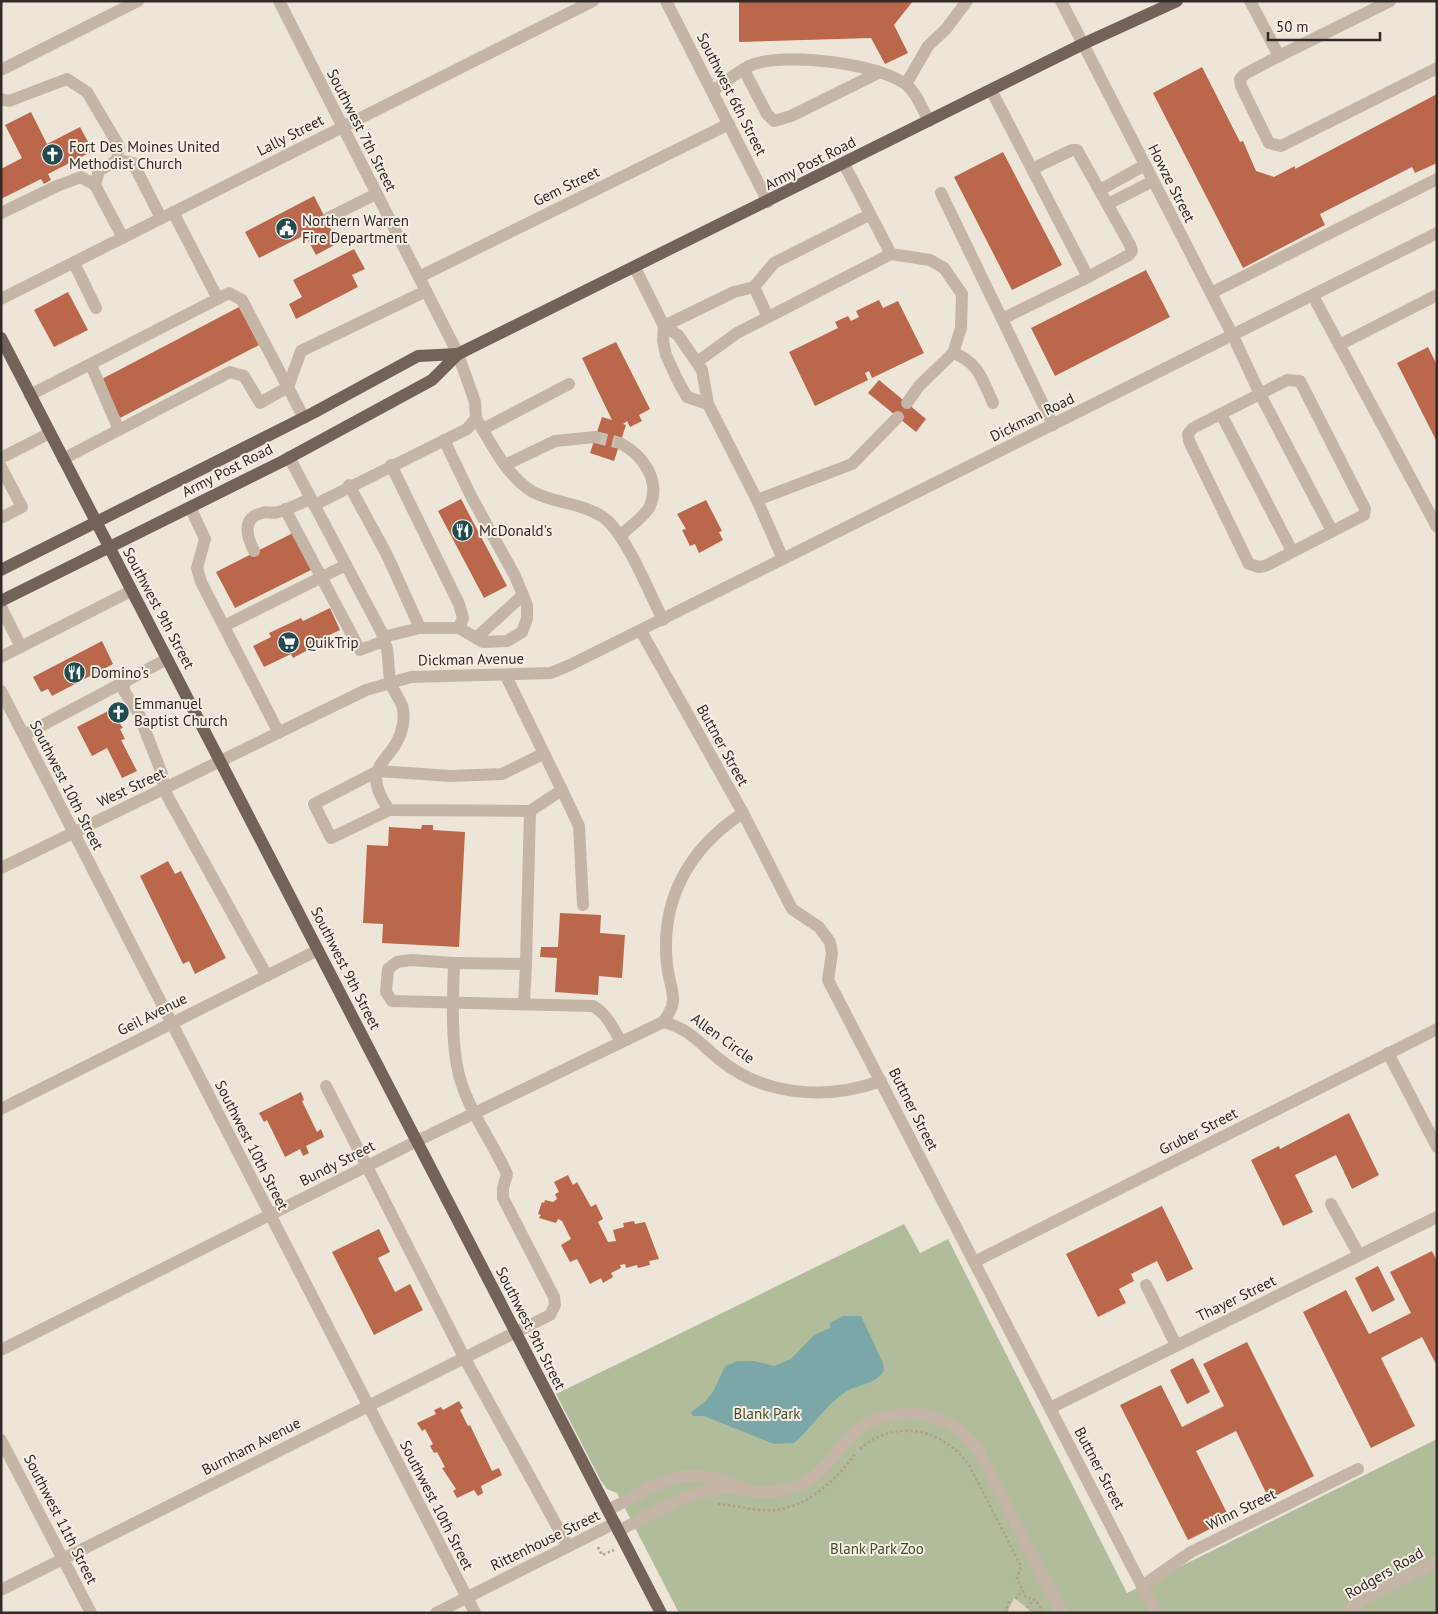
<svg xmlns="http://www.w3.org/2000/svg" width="1438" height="1614" font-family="'PT Sans',sans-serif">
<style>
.green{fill:#b1bc9b}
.plaza{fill:#e5d6c1}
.water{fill:#7ba7a9}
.building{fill:#bb674b}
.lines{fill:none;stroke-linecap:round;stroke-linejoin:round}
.minor-tunnel{stroke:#c8c0b5;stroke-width:12;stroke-dasharray:12 6;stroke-linecap:butt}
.path{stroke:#b19f91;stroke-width:2.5;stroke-dasharray:2.5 2.5;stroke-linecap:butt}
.minor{stroke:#c5b5a7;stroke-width:12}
.major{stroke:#736259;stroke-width:12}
.labels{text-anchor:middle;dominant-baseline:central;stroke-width:4;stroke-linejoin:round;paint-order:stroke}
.street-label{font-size:15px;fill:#322a27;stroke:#f7efe5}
.poi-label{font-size:15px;fill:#322a27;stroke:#f7efe5;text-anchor:start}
.park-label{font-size:15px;fill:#424e2d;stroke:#f7efe5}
</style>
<rect width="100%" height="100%" fill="#eee5d9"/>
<path class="green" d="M904,1224L920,1253L948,1239L1127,1593L1437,1439V1613H679L617,1493L607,1489L601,1481L556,1394Z"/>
<path class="plaza" d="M1014,1598L1027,1608L1032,1613H1007Z"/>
<path class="water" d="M843,1316H861L883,1363L884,1370C877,1384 860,1384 847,1391C825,1405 813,1427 794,1443L774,1444L704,1416H693L691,1412L705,1402L713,1392L725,1366L738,1361H754L774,1366L791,1359L814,1335L830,1328V1323Z"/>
<g class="building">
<path d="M739,1H913L894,25L908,53L885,64L871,38L739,42Z"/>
<path d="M1202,67L1240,142L1243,141L1256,171L1274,177L1295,166V169L1437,94V163L1415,173L1412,167L1320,214L1325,225L1243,268L1153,93Z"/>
<path d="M31,112L47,144L80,127L93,151L48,174L51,180L44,184L41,179L1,199V169L22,158L5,125Z"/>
<path d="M1003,152L1062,265L1012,290L954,177Z"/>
<path d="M314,196L338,243L316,255L305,235L259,258L245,232Z"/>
<path d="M354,249L365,269L352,275L358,287L296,319L289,304L302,297L293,280Z"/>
<path d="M1146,270L1170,317L1055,376L1031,328Z"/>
<path d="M68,292L88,330L54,347L34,310Z"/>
<path d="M879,300L883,308L898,301L924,353L872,378L869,371L865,373L868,380L815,406L789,352L838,328L835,322L848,316L851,321L859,317L856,311Z"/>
<path d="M239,307L259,345L120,418L100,380Z"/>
<path d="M616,342L650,409L639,415L642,421L630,427L627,421L623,424L626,425L614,461L590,453L602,417L612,420L582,358Z"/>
<path d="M1428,347L1437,365V442L1397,363Z"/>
<path d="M879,380L926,419L916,432L868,393Z"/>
<path d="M461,499L507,586L484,598L438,511Z"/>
<path d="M706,500L722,531L719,532L723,540L699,553L695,544L690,546L682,530L686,529L677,514Z"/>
<path d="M293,533L311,570L235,608L216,572Z"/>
<path d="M330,608L340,630L306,646L308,650L293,658L291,654L264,667L253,646L271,637L269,633L301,618L303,621Z"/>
<path d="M102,641L113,664L52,696L48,689L41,692L33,677Z"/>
<path d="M110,710L123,728L120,729L125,739L121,740L137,771L122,778L107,748L92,756L77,727Z"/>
<path d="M422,825H433V830L465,832L459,947L382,943L383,924L363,923L367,845L388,846L389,827L421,829Z"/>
<path d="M168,861L175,874L181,871L226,958L195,974L189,961L183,964L140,876Z"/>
<path d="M560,913L601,915L600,933L625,935L622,978L599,976L598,995L555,992L557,958L540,957L541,947H558Z"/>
<path d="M301,1092L304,1100L302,1101L317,1132L321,1129L324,1137L306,1146L309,1153L303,1156L300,1149L285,1157L267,1120L264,1122L259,1113Z"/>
<path d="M1349,1113L1379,1175L1352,1189L1336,1155L1295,1175L1313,1212L1283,1226L1251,1160L1279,1146L1280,1149Z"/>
<path d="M568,1175L573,1185L577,1182L591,1207L596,1204L603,1219L598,1222L608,1242L616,1241L613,1230L624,1227L623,1223L634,1221L635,1224L645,1222L659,1259L649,1261L650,1265L638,1268L637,1265L626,1268L625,1264L620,1265L621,1268L611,1273L613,1277L603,1283L601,1278L590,1284L577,1259L570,1262L561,1245L571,1239L562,1221L558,1219L556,1223L539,1218L541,1215L538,1214L542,1202L544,1203L545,1200L553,1202L557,1199L555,1194L559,1192L554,1182Z"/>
<path d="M1162,1206L1193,1269L1167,1282L1157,1261L1131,1274L1134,1281L1119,1289L1126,1303L1098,1317L1066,1254Z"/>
<path d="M379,1229L390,1252L378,1258L395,1292L410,1284L423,1310L374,1335L332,1252Z"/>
<path d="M1432,1251L1437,1261V1366L1422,1337L1381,1358L1415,1426L1371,1448L1303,1312L1346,1290L1369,1334L1411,1313L1390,1272Z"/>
<path d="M1378,1266L1395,1300L1372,1312L1355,1278Z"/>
<path d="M1247,1342L1314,1476L1269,1499L1236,1431L1196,1451L1230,1519L1188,1540L1120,1405L1161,1385L1182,1427L1224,1406L1203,1364Z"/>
<path d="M1193,1358L1210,1392L1187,1404L1170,1370Z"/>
<path d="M459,1401L463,1408L460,1410L468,1426L470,1425L492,1471L499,1468L502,1475L481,1486L483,1493L478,1496L474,1490L457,1498L453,1491L456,1489L442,1468L445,1467L437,1452L434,1453L430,1446L433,1444L425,1429L422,1431L417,1423L436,1414L434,1410L441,1407L443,1410Z"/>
</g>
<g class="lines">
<path class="minor-tunnel" d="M595,437L620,443"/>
<g class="path">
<path d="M860,1449C895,1418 942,1428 969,1465L1021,1566L1017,1579L1026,1597L1036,1600L1043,1613"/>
<path d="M718,1504C732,1505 746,1509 760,1510C802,1514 833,1483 856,1453"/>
<path d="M598,1547L602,1555L614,1550"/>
<path d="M1016,1599L1023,1590"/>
<path d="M1027,1608L1034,1599"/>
<path d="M1005,1613L1009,1601"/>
</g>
<g class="minor">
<path d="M279,1L458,354L475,402L476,418L467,429L314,505"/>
<path d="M666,1L768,202"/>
<path d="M1061,1L1233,336L1260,394L1193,428L1188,434L1189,441L1249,564L1259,567L1265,566L1364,515L1365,509L1300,381L1287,380L1260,394L1332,531"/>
<path d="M1250,1L1279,56L1245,74L1240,79L1241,86L1269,143L1281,146L1437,68"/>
<path d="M1279,56L1390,1"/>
<path d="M1,70L138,1"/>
<path d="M744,70L767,114L774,121L791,116L878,73"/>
<path d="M906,84L928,46L946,29L967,1"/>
<path d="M991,90L1088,277L1002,319L1053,425"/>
<path d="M712,91C725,84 739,69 754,64C789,53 873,63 904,83C916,91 922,109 929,121"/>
<path d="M1,99L9,101L67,79L87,92L119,146L117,160"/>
<path d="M844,164L891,254L930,260L944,268L962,294L961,328L953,353L919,386L907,403"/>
<path d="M1032,169L1072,150H1077L1130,245L1132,251L1129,255L1088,277"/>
<path d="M95,185L99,171L117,160L133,163L161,218"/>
<path d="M1100,190L1145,165"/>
<path d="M941,193L1002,319"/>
<path d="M1108,204L1153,181"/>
<path d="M173,212L218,299"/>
<path d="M1,213L57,186L81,177L95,185L123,238"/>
<path d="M328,218L376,194"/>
<path d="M74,263L96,308"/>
<path d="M635,268L664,326L663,341L666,355L678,381L687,397L708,404"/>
<path d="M419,277L729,124"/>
<path d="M754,287L768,317"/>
<path d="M1211,293L1437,179"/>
<path d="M1313,296L1437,527"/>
<path d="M1,299L593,1"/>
<path d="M664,326L678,335L702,370L708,404L757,500L783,559"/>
<path d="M664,326L734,292L754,287L774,263L869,215"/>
<path d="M1339,345L1437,295"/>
<path d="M953,353C978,361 983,381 993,403"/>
<path d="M697,362L737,333L891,254"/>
<path d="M91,365L119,430"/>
<path d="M30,395L229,293L242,300L304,418"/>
<path d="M1221,414L1292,551"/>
<path d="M476,418C490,442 508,478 533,492C555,504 588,503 608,521C629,542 649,592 663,620"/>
<path d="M483,429L569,384"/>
<path d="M444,440L472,498L515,576L527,605V619L522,632L507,641L483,642L459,628"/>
<path d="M620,443C643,455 662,481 649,508C643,518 628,528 620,536"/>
<path d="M1,458L50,433"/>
<path d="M63,459L230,372L244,376L260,403L288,387L301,351L426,291"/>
<path d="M505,465L555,441L595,437"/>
<path d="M1,467L22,507L1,518"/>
<path d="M349,485L387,555L420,628"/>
<path d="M757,500L852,464L898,417"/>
<path d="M190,507L205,539L197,568L201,582L279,733"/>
<path d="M285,509L360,650L384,641"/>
<path d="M254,551C247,537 241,518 262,513C267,511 272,514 278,512C289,509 300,503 311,499"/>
<path d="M1,607L21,647"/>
<path d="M224,626L346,565"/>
<path d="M641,631L743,813L792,909L819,927L830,942L832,953L828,980L1156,1613"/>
<path d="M383,637L420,628H459L463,618L459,604L391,465"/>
<path d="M476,638L523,595"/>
<path d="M1,657L131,591"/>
<path d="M167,659L124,682V691L138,712L162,774L164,790L267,976"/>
<path d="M506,676L562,790L530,811"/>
<path d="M1,691L475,1613"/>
<path d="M24,735L124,682"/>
<path d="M562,790L579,826L583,905"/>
<path d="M389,810L331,838L314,804L378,771L451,776L502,774L543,754"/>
<path d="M1,868L366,690L411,677L551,673L570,665L1437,233"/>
<path d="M454,963L411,960L397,962L388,969L386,992L392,1001L593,1006C607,1014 613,1028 621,1042"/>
<path d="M524,1003L526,964"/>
<path d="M663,1022C690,1029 698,1042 719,1059C765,1097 827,1100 881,1081"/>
<path d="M1388,1053L1437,1147"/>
<path d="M326,1086L464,1357L568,1546"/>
<path d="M1,1109L318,950"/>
<path d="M1331,1204L1359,1255"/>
<path d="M974,1262L1437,1029"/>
<path d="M1146,1285L1176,1345"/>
<path d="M1,1350L417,1141L663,1022C681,999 670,991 667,965C660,900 689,848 743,813"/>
<path d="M1050,1408L1437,1217"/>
<path d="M1,1440L91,1613"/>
<path d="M608,1510C660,1484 679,1462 738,1486"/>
<path d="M618,1531C652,1514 686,1492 724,1488C736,1487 749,1492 761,1492C773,1493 784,1490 795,1487C821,1478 833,1454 851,1436C875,1411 916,1408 946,1422C959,1427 969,1439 978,1449L1062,1613"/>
<path d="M1142,1586L1191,1552L1358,1469"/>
<path d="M1,1590L550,1315L555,1305L554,1297L503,1198V1188L507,1174C491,1139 464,1105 457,1066C451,1033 453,997 454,963L526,964L530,811L389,810C356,761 396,765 403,724C406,702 397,700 391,684C388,673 389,660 387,649C385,643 383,637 381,631L289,457"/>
<path d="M436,1613L615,1523"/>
<path d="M1347,1613L1362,1600L1437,1561"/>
</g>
<g class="major">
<path d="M1,338L661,1613"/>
<path d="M1,570L313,413L418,356L458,354"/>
<path d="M1,601L283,461L432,380L458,354L1083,44L1177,1"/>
</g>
</g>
<defs>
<symbol id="church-disc" viewBox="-11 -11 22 22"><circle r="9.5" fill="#204c50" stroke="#f7efe5"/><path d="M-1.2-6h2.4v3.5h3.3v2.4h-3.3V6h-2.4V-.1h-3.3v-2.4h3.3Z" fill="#fff"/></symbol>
<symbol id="civic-disc" viewBox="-11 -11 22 22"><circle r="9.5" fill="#204c50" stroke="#f7efe5"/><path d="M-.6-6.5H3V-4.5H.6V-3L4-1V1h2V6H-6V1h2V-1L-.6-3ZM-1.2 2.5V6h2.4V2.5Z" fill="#fff"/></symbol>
<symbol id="restaurant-disc" viewBox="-11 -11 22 22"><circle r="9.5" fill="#204c50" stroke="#f7efe5"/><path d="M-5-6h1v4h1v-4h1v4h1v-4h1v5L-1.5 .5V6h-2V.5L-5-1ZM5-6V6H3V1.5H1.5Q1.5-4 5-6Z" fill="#fff"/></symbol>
<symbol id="supermarket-disc" viewBox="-11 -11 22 22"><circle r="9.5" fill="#204c50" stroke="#f7efe5"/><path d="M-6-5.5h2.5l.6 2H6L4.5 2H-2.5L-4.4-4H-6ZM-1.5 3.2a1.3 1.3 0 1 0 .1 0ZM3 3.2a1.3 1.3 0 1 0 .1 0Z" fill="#fff"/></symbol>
</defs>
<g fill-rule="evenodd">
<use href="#church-disc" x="40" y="142" width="25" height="25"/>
<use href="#civic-disc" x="274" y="216" width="25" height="25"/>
<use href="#restaurant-disc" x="450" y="518" width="25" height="25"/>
<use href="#supermarket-disc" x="276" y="630" width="25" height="25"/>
<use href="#restaurant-disc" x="62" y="660" width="25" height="25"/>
<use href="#church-disc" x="106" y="700" width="25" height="25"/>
</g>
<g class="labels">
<g class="street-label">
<text transform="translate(732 94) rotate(63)">Southwest 6th Street</text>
<text transform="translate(362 130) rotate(63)">Southwest 7th Street</text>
<text transform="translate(290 135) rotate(-27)">Lally Street</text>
<text transform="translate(810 163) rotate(-27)">Army Post Road</text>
<text transform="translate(1172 183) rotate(63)">Howze Street</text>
<text transform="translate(566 186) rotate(-26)">Gem Street</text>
<text transform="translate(1032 417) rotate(-26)">Dickman Road</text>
<text transform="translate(227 470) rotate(-27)">Army Post Road</text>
<text transform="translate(159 608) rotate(62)">Southwest 9th Street</text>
<text transform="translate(471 659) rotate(-1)">Dickman Avenue</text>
<text transform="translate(723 745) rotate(61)">Buttner Street</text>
<text transform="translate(67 785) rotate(63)">Southwest 10th Street</text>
<text transform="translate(131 787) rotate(-25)">West Street</text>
<text transform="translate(346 968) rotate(63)">Southwest 9th Street</text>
<text transform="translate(152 1014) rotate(-27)">Geil Avenue</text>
<text transform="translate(723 1038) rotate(36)">Allen Circle</text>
<text transform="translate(914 1109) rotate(63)">Buttner Street</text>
<text transform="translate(1198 1131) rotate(-27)">Gruber Street</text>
<text transform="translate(252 1145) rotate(63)">Southwest 10th Street</text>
<text transform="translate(337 1163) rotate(-27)">Bundy Street</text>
<text transform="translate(1236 1298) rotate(-26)">Thayer Street</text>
<text transform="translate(531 1328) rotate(63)">Southwest 9th Street</text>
<text transform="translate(251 1446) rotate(-27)">Burnham Avenue</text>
<text transform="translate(1100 1468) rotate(62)">Buttner Street</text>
<text transform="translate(437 1505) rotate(63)">Southwest 10th Street</text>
<text transform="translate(1241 1509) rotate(-26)">Winn Street</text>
<text transform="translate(61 1519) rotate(63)">Southwest 11th Street</text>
<text transform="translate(545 1540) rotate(-26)">Rittenhouse Street</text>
<text transform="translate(1384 1573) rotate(-30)">Rodgers Road</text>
</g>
<g class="poi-label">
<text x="69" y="146">Fort Des Moines United<tspan x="69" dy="17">Methodist Church</tspan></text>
<text x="302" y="220">Northern Warren<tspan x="302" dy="17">Fire Department</tspan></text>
<text x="479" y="530">McDonald's</text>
<text x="305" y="642">QuikTrip</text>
<text x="91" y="672">Domino's</text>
<text x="134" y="703">Emmanuel<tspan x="134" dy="17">Baptist Church</tspan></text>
</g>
<g class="park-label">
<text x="767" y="1413">Blank Park</text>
<text x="877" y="1548">Blank Park Zoo</text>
</g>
</g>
<rect width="1438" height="1614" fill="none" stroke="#322a27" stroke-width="5"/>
<path d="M1268 32v8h112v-8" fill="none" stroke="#322a27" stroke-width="2.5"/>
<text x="1276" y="32" font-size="15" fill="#322a27" stroke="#f7efe5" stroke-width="4" paint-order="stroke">50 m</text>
</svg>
